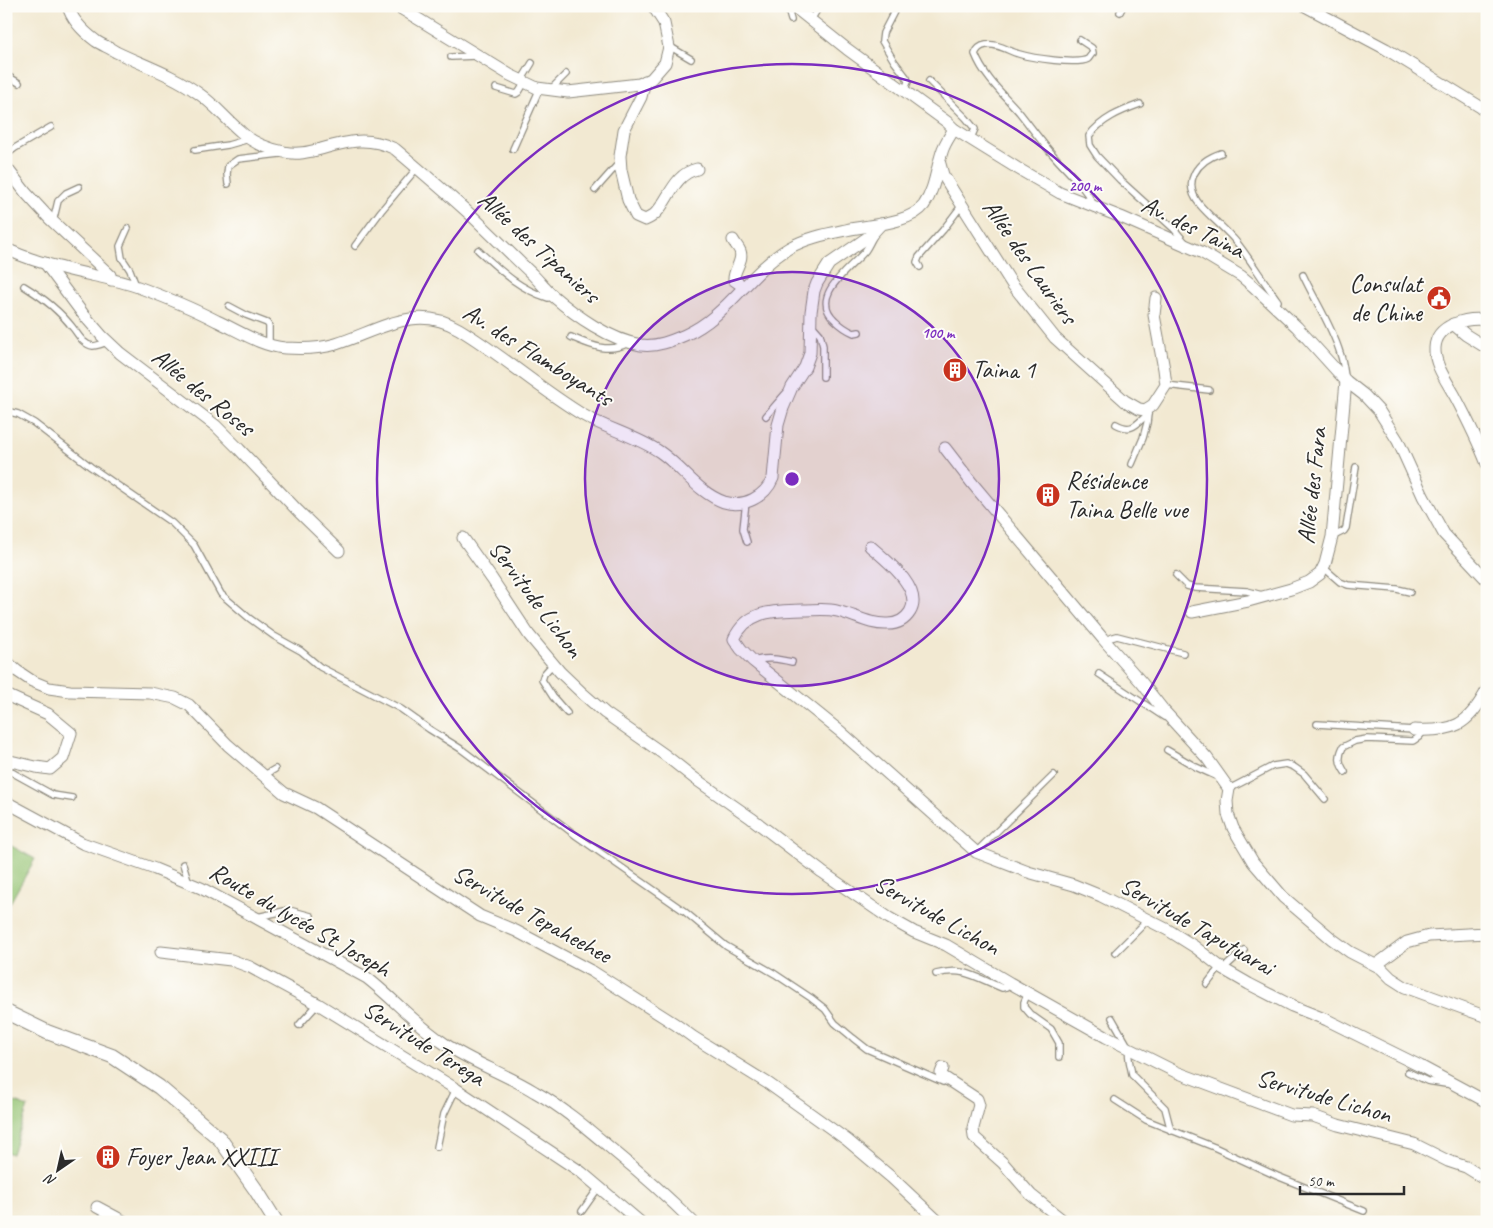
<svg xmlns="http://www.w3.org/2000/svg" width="1493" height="1228" font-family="Caveat,sans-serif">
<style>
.green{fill:#93c271;stroke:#5f764e}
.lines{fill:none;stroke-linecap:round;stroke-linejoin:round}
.service-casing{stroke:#8e8a7e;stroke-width:8}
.minor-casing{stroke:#8e8a7e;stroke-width:13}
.tertiary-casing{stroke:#8e8a7e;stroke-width:16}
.service{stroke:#fff;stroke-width:5.5}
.minor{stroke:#fff;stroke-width:11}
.tertiary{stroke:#fff;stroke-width:14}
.ring{fill:none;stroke:#7b2cbf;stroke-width:2.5}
.labels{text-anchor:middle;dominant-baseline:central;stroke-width:4;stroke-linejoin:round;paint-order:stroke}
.street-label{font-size:25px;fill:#2b2b2b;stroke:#fdfcf7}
.poi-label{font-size:25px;fill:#2b2b2b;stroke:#fdfcf7;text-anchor:start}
.centre{fill:#7b2cbf;stroke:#fdfcf7;stroke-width:2.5}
.ring-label{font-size:15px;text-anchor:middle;font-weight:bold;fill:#7b2cbf;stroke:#fdfcf7;stroke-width:4;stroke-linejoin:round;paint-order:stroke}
</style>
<rect width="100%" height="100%" fill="#fdfcf7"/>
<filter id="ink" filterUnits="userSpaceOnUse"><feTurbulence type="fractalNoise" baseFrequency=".02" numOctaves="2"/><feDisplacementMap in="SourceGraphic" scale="10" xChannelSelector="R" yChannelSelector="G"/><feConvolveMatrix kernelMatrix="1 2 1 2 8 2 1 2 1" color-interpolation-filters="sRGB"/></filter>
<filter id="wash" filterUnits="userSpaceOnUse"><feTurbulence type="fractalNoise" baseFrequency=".0096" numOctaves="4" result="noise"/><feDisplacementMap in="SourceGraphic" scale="20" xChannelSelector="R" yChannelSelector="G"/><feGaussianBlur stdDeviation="1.12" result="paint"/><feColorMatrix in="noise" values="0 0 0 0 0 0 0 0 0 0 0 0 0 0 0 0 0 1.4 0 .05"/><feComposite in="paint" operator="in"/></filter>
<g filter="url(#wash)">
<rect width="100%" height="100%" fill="#f2e9d2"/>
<g class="green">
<path d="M6,843L35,859L6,910Z"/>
<path d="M6,1099L28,1107L12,1154L6,1152Z"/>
</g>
</g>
<g filter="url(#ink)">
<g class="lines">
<defs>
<g id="service">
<path d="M787,6L791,20"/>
<path d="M897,6L883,33L882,41L894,61L907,78L908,82L904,91"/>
<path d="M1120,12L1123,6"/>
<path d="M411,14L413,10L421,6"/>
<path d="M811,20L817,10L816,6"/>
<path d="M1080,40L1092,48L1093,53C1092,53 1089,58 1088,59C1077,65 1032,58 1019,54C1008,51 998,43 986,45C980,46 977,49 975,54C984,77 1003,94 1019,112C1031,127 1042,143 1055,157C1069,173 1084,186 1094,205"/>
<path d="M669,46L691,59"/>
<path d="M451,57L476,56"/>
<path d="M6,75L19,83"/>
<path d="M521,81L532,63"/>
<path d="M929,81L966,118L975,129L971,138"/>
<path d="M496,88L516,94L519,92L525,82"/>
<path d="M551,89L566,74"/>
<path d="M1140,104C1121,111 1101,119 1089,136L1090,145L1097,156L1120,180L1174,229L1185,242"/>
<path d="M513,149L540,88"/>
<path d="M195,150L228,145L249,139"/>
<path d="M1221,153C1197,161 1181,182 1200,205C1212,219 1227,230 1238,244C1252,262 1264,282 1278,301L1276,306"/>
<path d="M6,155L15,148L51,127"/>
<path d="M228,184L227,174L228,166L238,159L280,154"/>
<path d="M595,190L619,163"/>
<path d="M53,222L58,201L66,193L79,187"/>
<path d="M128,228L120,246L122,258L130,270L136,286"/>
<path d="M355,246L381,211L417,168"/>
<path d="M478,250C501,271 518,288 548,298L552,296"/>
<path d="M920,267L917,262L919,257L943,230L962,205"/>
<path d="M1303,275C1315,301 1332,326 1340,353C1343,361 1344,369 1345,376"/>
<path d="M24,286C42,297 60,311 73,328C78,334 83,345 93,346C97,346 104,343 108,342"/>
<path d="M229,306L246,315L267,323L269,326V344"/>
<path d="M812,325L820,334L823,346V377"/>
<path d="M859,332L854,333C847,330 841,326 835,320C808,296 851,268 865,251C868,247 870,242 873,237"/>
<path d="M571,337C590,345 608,354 628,343"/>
<path d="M1166,385L1209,390"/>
<path d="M6,411L18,414L34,423L91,467L172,523L194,545L221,594L249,618L274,636L301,651L320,667L401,709L429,729L461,749L578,837L684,911L726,946L775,974L811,998L825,1009L835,1023L853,1038L867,1049L943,1082"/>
<path d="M766,416L785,394"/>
<path d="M1116,424C1133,433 1136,424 1148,414"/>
<path d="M1132,464L1143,438L1147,423L1148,414L1145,410"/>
<path d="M746,502L743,529L747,542"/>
<path d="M1332,537L1344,531L1346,528L1356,467"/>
<path d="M1323,567L1340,582L1348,585L1397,589L1410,592"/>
<path d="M1176,575L1187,586L1195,588L1247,591L1262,595"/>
<path d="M1104,640L1117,636L1183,653"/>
<path d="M753,661C767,657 778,659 792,662"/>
<path d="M553,664L544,674L542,680L553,697L567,713"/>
<path d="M1099,674L1164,717"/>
<path d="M1317,724L1414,730"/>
<path d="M1167,750L1196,767L1218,777"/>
<path d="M6,769L53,795L72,798"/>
<path d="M1345,772C1339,763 1338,757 1343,747L1355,741L1367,739L1413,741L1419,737L1425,730"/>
<path d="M263,776L275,769"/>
<path d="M1229,789L1273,766L1286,764L1294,767L1304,774L1325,799"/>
<path d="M976,852L1054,775"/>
<path d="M183,864L189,883"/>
<path d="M1486,909L1487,911"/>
<path d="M257,917L289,910L311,916"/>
<path d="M1115,953L1142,926L1146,918"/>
<path d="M1223,969L1244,950"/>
<path d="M936,974C964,966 977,978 1002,988L1006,987L1010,983"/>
<path d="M1207,984L1220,967"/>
<path d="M1028,993L1024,1002V1007L1030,1014L1051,1029L1059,1043V1057"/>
<path d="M1112,1018L1128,1046"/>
<path d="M299,1025L318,1004"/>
<path d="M1129,1049C1127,1057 1131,1066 1132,1075L1165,1108L1171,1131"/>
<path d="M1408,1072L1427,1081L1446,1084"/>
<path d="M1115,1100L1146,1120L1214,1147L1277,1176L1364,1211"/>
<path d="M437,1147L444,1114L456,1089"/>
<path d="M582,1211L599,1187"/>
</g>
<g id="minor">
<path d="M68,6C72,21 84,32 96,41C102,45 110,48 116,52C143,65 173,75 198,93C214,104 225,118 240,131C251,142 269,149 284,152C297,155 309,152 321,149C349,141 368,136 395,149C421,171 447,193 472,216C492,235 512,255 532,274C539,281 545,289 553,296C576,316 610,340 641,345C657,347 671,341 685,335C728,316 749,272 789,248C806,238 827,234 846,230C868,225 910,224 924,205C935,189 936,170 942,152C944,144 950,136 954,129"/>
<path d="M397,6L510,75L537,88L568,92L639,84L651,79L665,63L669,47L664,23L653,6"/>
<path d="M793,6L847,49L947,122L954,129L1017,168L1060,193L1121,217L1201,252L1241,276L1253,286L1297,327L1346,381L1364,395L1379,411L1398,441L1423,496L1444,534L1487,580"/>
<path d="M1305,6L1386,49L1487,111"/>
<path d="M645,81L641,97L624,130L620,156L621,170L628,200L636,216L645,220C668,212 669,175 697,169"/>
<path d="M940,164L943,175L1012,284L1055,338L1125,401L1139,409L1145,410L1153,405L1166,385L1164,369L1154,315L1156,298"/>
<path d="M6,167L26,193L50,219L110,275L111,280"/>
<path d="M733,240C735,244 739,248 740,251C744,261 733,270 734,280L744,287"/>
<path d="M6,249C24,257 41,263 59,267C85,275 113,278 138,287C165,297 192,308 217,321C239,331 261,346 285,348C302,349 320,349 336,344C378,331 415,303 459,329C502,355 540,389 583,415C607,429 636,436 660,452C682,467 698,493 724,502C744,508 765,497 773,478L778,425L783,408L792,387L805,367L810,353L811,312L814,291L817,283L829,264L871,235L881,224"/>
<path d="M45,263L83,314L102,336L120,353L216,426L239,449L298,511L339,551"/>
<path d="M1487,320C1468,317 1436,324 1435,348C1434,365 1448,383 1456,398C1467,419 1478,441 1487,464"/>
<path d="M1453,324L1466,335L1487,348"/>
<path d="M945,448L972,483L1104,640L1142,683L1164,711L1207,758L1229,789L1227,801L1228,814L1233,828L1253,862L1283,897L1332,939L1350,952L1381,968L1391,978L1405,987L1487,1017"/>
<path d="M463,538L492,579L529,635L560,672L582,693L605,713L665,755L694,778L751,818L822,872L889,918L914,932L946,945L1010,983L1106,1037L1176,1072L1291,1115L1313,1116L1338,1125L1414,1144L1448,1161L1466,1167L1487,1180"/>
<path d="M870,546C886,560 924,589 910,612C905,620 898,624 888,624C870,625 854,615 837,611C826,608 814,610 803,610C775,611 748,609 734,639L741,649L753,661L841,732L976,852L1028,872L1074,885L1101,896L1168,930L1195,947L1223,969L1249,984L1292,1006L1327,1020L1420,1066L1487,1102"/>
<path d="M1192,612L1248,601L1291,589L1309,582L1320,574L1325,564L1332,537L1346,381"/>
<path d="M6,661L17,671L32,681L49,688L70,691L150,693L175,698L189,705L228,745L284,793L316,808L480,916L516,931L593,972L675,1024L693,1037L769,1084L847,1140L892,1178L939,1222"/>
<path d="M6,695L48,714L71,733L63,758L50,769L36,767L6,760"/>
<path d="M1414,730C1453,732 1468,726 1487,690"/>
<path d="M6,802L82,843L155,869L201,888L367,978C394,999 416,1025 445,1044C473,1063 506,1074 535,1092C564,1108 589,1130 614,1151C641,1173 668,1197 693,1222"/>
<path d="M161,952L231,960L250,967L318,1004L456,1089L581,1172L640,1222"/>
<path d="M1376,965L1407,942L1429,936L1487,933"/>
<path d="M943,1068L941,1073L942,1076L977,1099L979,1105L973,1128L974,1137L1003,1163L1031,1195L1065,1222"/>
<path d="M97,1207L125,1222"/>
</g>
<path id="tertiary" d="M6,1012L47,1032L112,1056L159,1087L220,1139L256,1190L276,1222"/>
</defs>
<use href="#service" class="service-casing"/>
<use href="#minor" class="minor-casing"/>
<use href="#tertiary" class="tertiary-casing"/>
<use href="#service" class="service"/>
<use href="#minor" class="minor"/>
<use href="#tertiary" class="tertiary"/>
</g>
</g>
<circle cx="792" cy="479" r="207" fill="#7b2cbf" fill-opacity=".12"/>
<g class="ring">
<circle cx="792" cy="479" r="207"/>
<circle cx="792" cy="479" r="415"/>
</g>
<defs>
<symbol id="civic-disc" viewBox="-11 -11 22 22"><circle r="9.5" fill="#c8321e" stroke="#fdfcf7"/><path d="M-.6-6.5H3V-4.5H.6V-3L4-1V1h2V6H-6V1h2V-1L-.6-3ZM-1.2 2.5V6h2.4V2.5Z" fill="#fff"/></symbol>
<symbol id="building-disc" viewBox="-11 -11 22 22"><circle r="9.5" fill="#c8321e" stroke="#fdfcf7"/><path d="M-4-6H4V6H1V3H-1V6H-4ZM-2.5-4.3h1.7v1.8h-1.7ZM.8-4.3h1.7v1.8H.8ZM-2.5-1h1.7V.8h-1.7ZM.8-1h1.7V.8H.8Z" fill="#fff"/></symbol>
</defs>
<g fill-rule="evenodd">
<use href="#civic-disc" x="1425" y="284" width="28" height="28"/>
<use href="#building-disc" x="941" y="356" width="28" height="28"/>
<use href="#building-disc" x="1034" y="481" width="28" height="28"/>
<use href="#building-disc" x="94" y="1143" width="28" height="28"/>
</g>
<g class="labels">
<g class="street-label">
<text transform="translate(1193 227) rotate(26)">Av. des Taina</text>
<text transform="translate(539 247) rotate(42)">Allée des Tipaniers</text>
<text transform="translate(1030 262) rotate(55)">Allée des Lauriers</text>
<text transform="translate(538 355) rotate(32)">Av. des Flamboyants</text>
<text transform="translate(203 392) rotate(39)">Allée des Roses</text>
<text transform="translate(1312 486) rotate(-84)">Allée des Fara</text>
<text transform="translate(536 599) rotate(53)">Servitude Lichon</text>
<text transform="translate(532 914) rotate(29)">Servitude Tepaheehee</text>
<text transform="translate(937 915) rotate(29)">Servitude Lichon</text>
<text transform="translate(300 920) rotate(30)">Route du lycée St Joseph</text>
<text transform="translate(1197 926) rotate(30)">Servitude Taputuarai</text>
<text transform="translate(424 1043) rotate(32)">Servitude Terega</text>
<text transform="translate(1324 1096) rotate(16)">Servitude Lichon</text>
</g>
<g class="poi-label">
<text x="1422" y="284" text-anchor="end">Consulat<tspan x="1422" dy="29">de Chine</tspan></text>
<text x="972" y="370">Taina 1</text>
<text x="1066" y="481">Résidence<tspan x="1066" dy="29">Taina Belle vue</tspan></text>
<text x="126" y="1157">Foyer Jean XXIII</text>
</g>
</g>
<circle cx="792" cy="479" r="8" class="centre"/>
<g class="ring-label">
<text x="1085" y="191">200 m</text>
<text x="938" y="338">100 m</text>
</g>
<rect width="1493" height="1228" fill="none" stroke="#fdfcf7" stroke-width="25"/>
<g transform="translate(58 1170) rotate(214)" stroke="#fdfcf7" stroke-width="4" paint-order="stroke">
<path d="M0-4L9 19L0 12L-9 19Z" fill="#2b2b2b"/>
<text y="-8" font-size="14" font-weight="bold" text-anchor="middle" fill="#2b2b2b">N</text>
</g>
<path d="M1300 1186v8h104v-8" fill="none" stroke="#2b2b2b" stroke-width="2.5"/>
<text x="1308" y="1186" font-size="15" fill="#2b2b2b" stroke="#fdfcf7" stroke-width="4" paint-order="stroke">50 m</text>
</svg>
